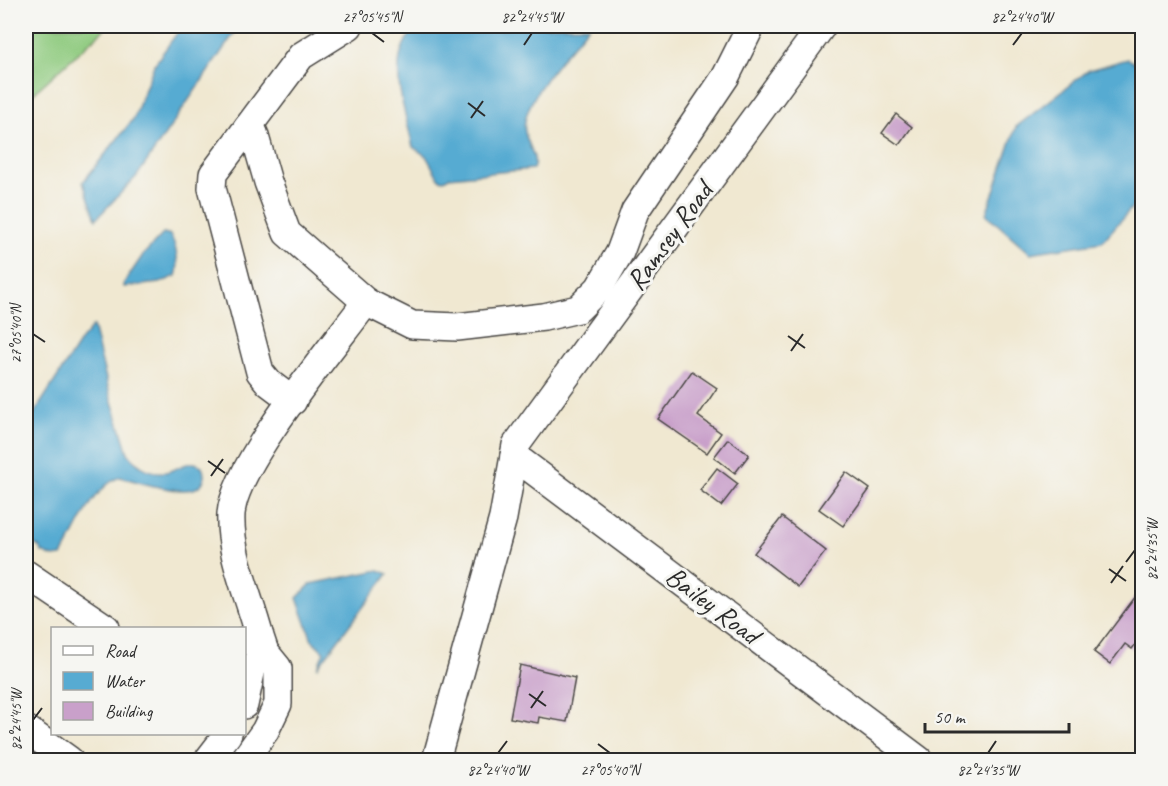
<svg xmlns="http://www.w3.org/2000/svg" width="1168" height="786" font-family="Caveat,sans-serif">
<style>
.green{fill:#90cb80;stroke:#5e7b56;stroke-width:1.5}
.water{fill:#57abd2;stroke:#416b7e;stroke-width:1.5}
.building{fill:#c9a0ca}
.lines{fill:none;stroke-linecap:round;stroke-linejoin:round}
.minor-casing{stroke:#494744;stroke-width:30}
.minor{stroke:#fff;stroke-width:27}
.ticks{fill:none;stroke:#2b2b2b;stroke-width:2}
.labels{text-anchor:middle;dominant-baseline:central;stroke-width:6;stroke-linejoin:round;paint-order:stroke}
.street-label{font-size:28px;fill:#2b2b2b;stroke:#f6f6f2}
.neatline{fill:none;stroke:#2b2b2b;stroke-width:2}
.ticks-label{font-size:15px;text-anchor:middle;fill:#2b2b2b}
</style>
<rect width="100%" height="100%" fill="#f6f6f2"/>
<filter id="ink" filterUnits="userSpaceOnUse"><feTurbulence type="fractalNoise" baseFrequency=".0167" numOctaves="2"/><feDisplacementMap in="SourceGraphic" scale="12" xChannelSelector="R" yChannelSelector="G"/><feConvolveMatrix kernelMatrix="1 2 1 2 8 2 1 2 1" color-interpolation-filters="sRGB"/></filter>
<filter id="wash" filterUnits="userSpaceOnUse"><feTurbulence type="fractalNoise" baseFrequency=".008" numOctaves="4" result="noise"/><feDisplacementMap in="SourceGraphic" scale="24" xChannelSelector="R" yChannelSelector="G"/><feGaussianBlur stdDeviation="1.35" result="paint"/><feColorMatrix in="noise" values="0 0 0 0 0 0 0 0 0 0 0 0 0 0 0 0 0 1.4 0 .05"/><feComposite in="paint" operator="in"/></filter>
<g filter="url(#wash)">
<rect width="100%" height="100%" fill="#f0e8d1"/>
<path class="green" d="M26,26H108L26,100Z"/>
<g class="water">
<path d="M182,26H239L137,176L96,219L83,182L134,118L154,65Z"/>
<path d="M419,26H479L500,30L517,26H589C569,51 531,90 525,121C521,139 540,156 533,169L449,177L444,180L439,179L426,156L413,147C405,109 382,54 419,26Z"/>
<path d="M1128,59L1142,67V196L1102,242L1030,253L986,214L1016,127L1089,70Z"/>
<path d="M163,234H169C176,242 180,266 176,276L160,283L124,287V283L143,255Z"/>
<path d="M93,326L110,395L128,453C137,467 155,477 173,470C181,467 186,462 195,463L202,466C218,510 137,481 120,477C93,486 76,533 62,556L53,557L42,552L39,547L26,539V426L81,340Z"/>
<path d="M379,570L388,574L385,578L317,668L324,652L312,640L297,598L311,584Z"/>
</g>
<g id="blocks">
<g class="building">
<path d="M896,114L912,127L899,145L882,133Z"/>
<path d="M692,371L717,388L698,416L721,433L707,453L658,419Z"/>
<path d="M728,439L749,455L735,473L714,457Z"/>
<path d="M717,468L738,484L721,506L700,490Z"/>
<path d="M846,472L870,489L843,526L819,509Z"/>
<path d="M782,517L826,551L798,587L754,553Z"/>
<path d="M1142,588V645L1138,641L1132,649L1125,644L1110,664L1094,652Z"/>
<path d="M520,665L575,678L567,722L539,717L538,723L510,718Z"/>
</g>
</g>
</g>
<g filter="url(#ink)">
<use href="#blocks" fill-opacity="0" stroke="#494744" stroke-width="1.5"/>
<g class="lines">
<defs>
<g id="minor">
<path d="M822,26L516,445L514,456L919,760"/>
<path d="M248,127L254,133L268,182L287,233L366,302"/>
<path d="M293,401L269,383L260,372L212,188L213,174L301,56L349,26"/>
<path d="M26,574L106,628"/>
<path d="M244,641L259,634C249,596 229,554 231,514C234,464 334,346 366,302L412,325L457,327L544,317L578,309L599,288L620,252L635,211L726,76L751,26"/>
<path d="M244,705L252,668L265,652"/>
<path d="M26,729L69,760"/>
<path d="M208,760L228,734"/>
<path d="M244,760L265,731L278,704V668L265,652L259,634"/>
<path d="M436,760L503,518L514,456"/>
</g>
</defs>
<use href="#minor" class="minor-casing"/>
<use href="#minor" class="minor"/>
</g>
</g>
<path class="ticks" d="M372,33L384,42M524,45L532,33M1013,45L1022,33M468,103L485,116M471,118L483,101M33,334L45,342M788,336L805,348M791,351L803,334M208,461L225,473M211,476L223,459M1126,562L1135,550M1109,569L1126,581M1111,583L1123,566M529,694L546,706M531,708L543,691M33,720L42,708M598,744L610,753M498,753L507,741M988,753L996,741"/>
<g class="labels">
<g class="street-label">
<text transform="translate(669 236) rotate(-54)">Ramsey Road</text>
<text transform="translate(713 605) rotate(37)">Bailey Road</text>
</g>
</g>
<rect width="1168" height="786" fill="none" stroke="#f6f6f2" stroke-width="66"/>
<rect x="51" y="627" width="195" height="108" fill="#f6f6f2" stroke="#a5a5a2" stroke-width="1.5"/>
<rect x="63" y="646" width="30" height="9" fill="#ffffff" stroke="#a5a5a2" stroke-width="1.5"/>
<text x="105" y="657" font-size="18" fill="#2b2b2b">Road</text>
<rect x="63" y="672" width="30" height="18" fill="#57abd2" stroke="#a5a5a2" stroke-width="1.5"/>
<text x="105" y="687" font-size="18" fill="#2b2b2b">Water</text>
<rect x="63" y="702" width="30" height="18" fill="#c9a0ca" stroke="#a5a5a2" stroke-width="1.5"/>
<text x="105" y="717" font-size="18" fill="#2b2b2b">Building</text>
<path d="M925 723v9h144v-9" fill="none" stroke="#2b2b2b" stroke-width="3"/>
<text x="934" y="723" font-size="18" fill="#2b2b2b" stroke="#f6f6f2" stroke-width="4.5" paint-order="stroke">50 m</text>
<rect x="33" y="33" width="1102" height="720" class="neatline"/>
<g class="ticks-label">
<text x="372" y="22">27°05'45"N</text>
<text x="532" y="22">82°24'45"W</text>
<text x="1022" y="22">82°24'40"W</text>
<text transform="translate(16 334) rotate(-90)" y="5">27°05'40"N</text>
<text transform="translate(1152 550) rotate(-90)" y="5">82°24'35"W</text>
<text transform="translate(16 720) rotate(-90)" y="5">82°24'45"W</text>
<text x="498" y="775">82°24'40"W</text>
<text x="610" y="775">27°05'40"N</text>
<text x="988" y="775">82°24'35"W</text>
</g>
</svg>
